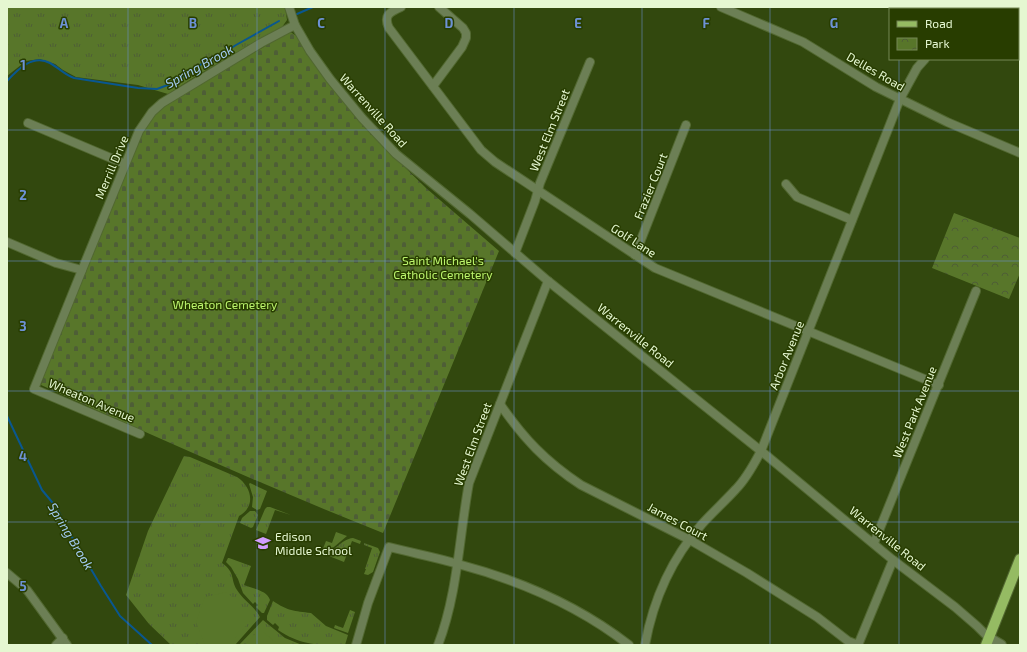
<svg xmlns="http://www.w3.org/2000/svg" width="1027" height="652" font-family="'Exo 2',sans-serif">
<style>
.grass{fill:url(#grass-tufts)}
.cemetery{fill:url(#cemetery-stones)}
.park{fill:url(#park-crowns)}
.pitch{fill:#58762a}
.lines{fill:none;stroke-linecap:round;stroke-linejoin:round}
.stream{stroke:#095790;stroke-width:2}
.minor-casing{stroke:#526831;stroke-width:10}
.tertiary-casing{stroke:#526831;stroke-width:12}
.primary-casing{stroke:#526831;stroke-width:12}
.minor{stroke:#6c7f55;stroke-width:8}
.tertiary{stroke:#6c7f55;stroke-width:10}
.primary{stroke:#95bb63;stroke-width:10}
.grid{fill:none;stroke:#6d92d5;stroke-width:1;stroke-opacity:0.55}
.labels{text-anchor:middle;dominant-baseline:central;stroke-width:3;stroke-linejoin:round;paint-order:stroke}
.street-label{font-size:12px;fill:#e5f7d1;stroke:#283d00}
.park-label{font-size:12px;fill:#bcf46c;stroke:#283d00}
.poi-label{font-size:12px;fill:#e5f7d1;stroke:#283d00;text-anchor:start}
.water-label{font-size:13px;font-style:italic;fill:#a4ccf3;stroke:#283d00}
.grid-label{font-size:13px;text-anchor:middle;font-weight:bold;fill:#6d92d5;stroke:#283d00;stroke-width:3;stroke-linejoin:round;paint-order:stroke}
</style>
<defs>
<pattern id="grass-tufts" width="24" height="20" patternUnits="userSpaceOnUse"><rect width="24" height="20" fill="#58762a"/><path d="M3 7l-1-3M5 7V3M7 7l1-3M15 17l-1-3M17 17v-4M19 17l1-3" fill="none" stroke="#4e5e36"/></pattern>
<pattern id="cemetery-stones" width="16" height="16" patternUnits="userSpaceOnUse"><rect width="16" height="16" fill="#58762a"/><path d="M2 7V4a2 2 0 0 1 4 0v3zM10 15v-3a2 2 0 0 1 4 0v3z" fill="#4e5e36"/></pattern>
<pattern id="park-crowns" width="20" height="18" patternUnits="userSpaceOnUse"><rect width="20" height="18" fill="#58762a"/><path d="M2 6a3 3 0 1 1 6 0M12 15a3 3 0 1 1 6 0" fill="none" stroke="#4e5e36"/></pattern>
</defs>
<rect width="100%" height="100%" fill="#32480e"/>
<g class="grass">
<path d="M7,7H285L287,20L282,27L196,76L168,94L138,85L76,77L63,70L55,64L40,59L26,61L7,76Z"/>
<path d="M184,456L190,457L237,477C251,486 257,506 239,516L222,563C236,573 230,579 237,590C243,600 255,607 260,617L235,645H171L149,624L126,595L148,531L182,460Z"/>
<path d="M250,483L267,491L260,509L257,510L252,507L253,497L249,484Z"/>
<path d="M267,507H270L291,515L275,510L266,534L256,530L265,509Z"/>
<path d="M250,511H255L258,515L253,527L251,528L240,523L242,518Z"/>
<path d="M336,532L347,536L328,552L319,551L320,550L322,551L326,541L332,543Z"/>
<path d="M353,538L361,541L360,544L352,541L344,562L324,554C335,552 341,539 353,538Z"/>
<path d="M364,543L378,548L380,552L373,572L368,575L364,574L366,569H365L372,548L364,545Z"/>
<path d="M229,558L251,566L244,585C253,589 267,590 270,600L264,613H262L256,607L258,605L255,602L253,604L243,593L238,579L231,567L226,562L228,558Z"/>
<path d="M273,601C288,611 294,611 311,613L326,626L348,635L345,645C318,645 302,646 278,630L279,627L275,623L273,625L267,620V616Z"/>
<path d="M350,610L355,612L348,633L334,628L335,625L343,628Z"/>
<path d="M263,620L285,638L302,645H239Z"/>
</g>
<path class="cemetery" d="M288,33H292L298,37L317,68L344,103L386,149L426,188L499,251L383,533C267,487 154,436 41,385L54,347L140,137C149,122 155,113 169,102Z"/>
<path class="park" d="M954,213L1020,238V273L1009,299L932,268Z"/>
<g class="pitch">
<path d="M227,592L250,615V621L229,645H205L196,622L205,597Z"/>
<path d="M257,632H263L279,645H245Z"/>
</g>
<g class="lines">
<g class="stream">
<path d="M297,14L313,7"/>
<path d="M7,81C18,69 33,54 50,63C59,68 65,75 74,78L138,88L157,89L173,83L203,63L222,54L236,45L279,21"/>
<path d="M7,416L42,490L57,508L66,527L101,586L120,616L152,645"/>
</g>
<defs>
<g id="minor">
<path d="M289,7L295,25L310,51L330,79L362,118L396,154L470,214L548,281L761,451L893,560L955,607L977,626L989,638"/>
<path d="M401,7C390,12 383,15 389,28L481,150L495,162L655,268L939,385"/>
<path d="M721,7L803,42L876,87L947,122L1020,153"/>
<path d="M967,7L971,9"/>
<path d="M1018,32H1020"/>
<path d="M433,86L462,47L466,38V33L463,28L439,7"/>
<path d="M28,123L125,164"/>
<path d="M786,184L797,197L852,220"/>
<path d="M7,242L56,263L82,270"/>
<path d="M515,253L535,201L540,183L590,62"/>
<path d="M635,255L686,125"/>
<path d="M500,404C523,438 546,462 581,485L690,540L747,573L817,617L848,641L858,645"/>
<path d="M140,434L34,389L82,270L139,131L152,112L162,103L261,43L295,25"/>
<path d="M874,543L976,291"/>
<path d="M7,573L27,590L67,645"/>
<path d="M56,645L63,638"/>
<path d="M356,645L368,603L389,547C412,553 435,557 458,564C518,580 579,606 629,645"/>
<path d="M438,645C458,593 459,537 469,483L548,281"/>
<path d="M645,645C653,601 672,558 702,524C713,512 725,501 736,489C747,478 754,464 761,451L900,99L917,68L925,59"/>
<path d="M858,645L893,560"/>
</g>
<path id="tertiary" d="M989,638L1001,645"/>
<path id="primary" d="M986,645L1020,559"/>
</defs>
<use href="#minor" class="minor-casing"/>
<use href="#tertiary" class="tertiary-casing"/>
<use href="#primary" class="primary-casing"/>
<use href="#minor" class="minor"/>
<use href="#tertiary" class="tertiary"/>
<use href="#primary" class="primary"/>
</g>
<path class="grid" d="M128,7V645M257,7V645M385,7V645M514,7V645M642,7V645M770,7V645M899,7V9M899,59V645M7,130H1020M7,261H1020M7,391H1020M7,522H1020"/>
<defs>
<symbol id="school-bare" viewBox="-9 -9 18 18"><path d="M0-5L7-2L0 1L-7-2ZM-4 1L0 2.5L4 1V4Q0 6-4 4Z" fill="#d19dfe" stroke="#283d00" stroke-width="2.5" paint-order="stroke"/></symbol>
</defs>
<g fill-rule="evenodd">
<use href="#school-bare" x="252" y="532" width="22" height="22"/>
</g>
<g class="labels">
<g class="street-label">
<text transform="translate(876 71) rotate(30)">Delles Road</text>
<text transform="translate(374 110) rotate(48)">Warrenville Road</text>
<text transform="translate(549 130) rotate(-68)">West Elm Street</text>
<text transform="translate(111 167) rotate(-67)">Merrill Drive</text>
<text transform="translate(650 186) rotate(-68)">Frazier Court</text>
<text transform="translate(634 240) rotate(33)">Golf Lane</text>
<text transform="translate(636 335) rotate(39)">Warrenville Road</text>
<text transform="translate(786 355) rotate(-68)">Arbor Avenue</text>
<text transform="translate(92 400) rotate(23)">Wheaton Avenue</text>
<text transform="translate(914 412) rotate(-68)">West Park Avenue</text>
<text transform="translate(472 444) rotate(-70)">West Elm Street</text>
<text transform="translate(678 521) rotate(28)">James Court</text>
<text transform="translate(888 538) rotate(39)">Warrenville Road</text>
</g>
<g class="park-label">
<text x="443" y="260">Saint Michael's<tspan x="443" dy="14">Catholic Cemetery</tspan></text>
<text x="225" y="304">Wheaton Cemetery</text>
</g>
<g class="poi-label">
<text x="275" y="536">Edison<tspan x="275" dy="14">Middle School</tspan></text>
</g>
<g class="water-label">
<text transform="translate(199 66) rotate(-29)">Spring Brook</text>
<text transform="translate(71 536) rotate(59)">Spring Brook</text>
</g>
</g>
<g class="grid-label">
<text x="64" y="28">A</text>
<text x="193" y="28">B</text>
<text x="321" y="28">C</text>
<text x="449" y="28">D</text>
<text x="578" y="28">E</text>
<text x="706" y="28">F</text>
<text x="834" y="28">G</text>
<text x="23" y="70">1</text>
<text x="23" y="200">2</text>
<text x="23" y="331">3</text>
<text x="23" y="461">4</text>
<text x="23" y="591">5</text>
</g>
<rect width="1027" height="652" fill="none" stroke="#e5f7d1" stroke-width="16"/>
<rect x="889" y="8" width="130" height="52" fill="#283d00" stroke="#748754"/>
<rect x="897" y="21" width="20" height="6" fill="#95bb63" stroke="#748754"/>
<text x="925" y="28" font-size="12" fill="#e5f7d1">Road</text>
<rect x="897" y="38" width="20" height="12" fill="url(#park-crowns)" stroke="#748754"/>
<text x="925" y="48" font-size="12" fill="#e5f7d1">Park</text>
</svg>
